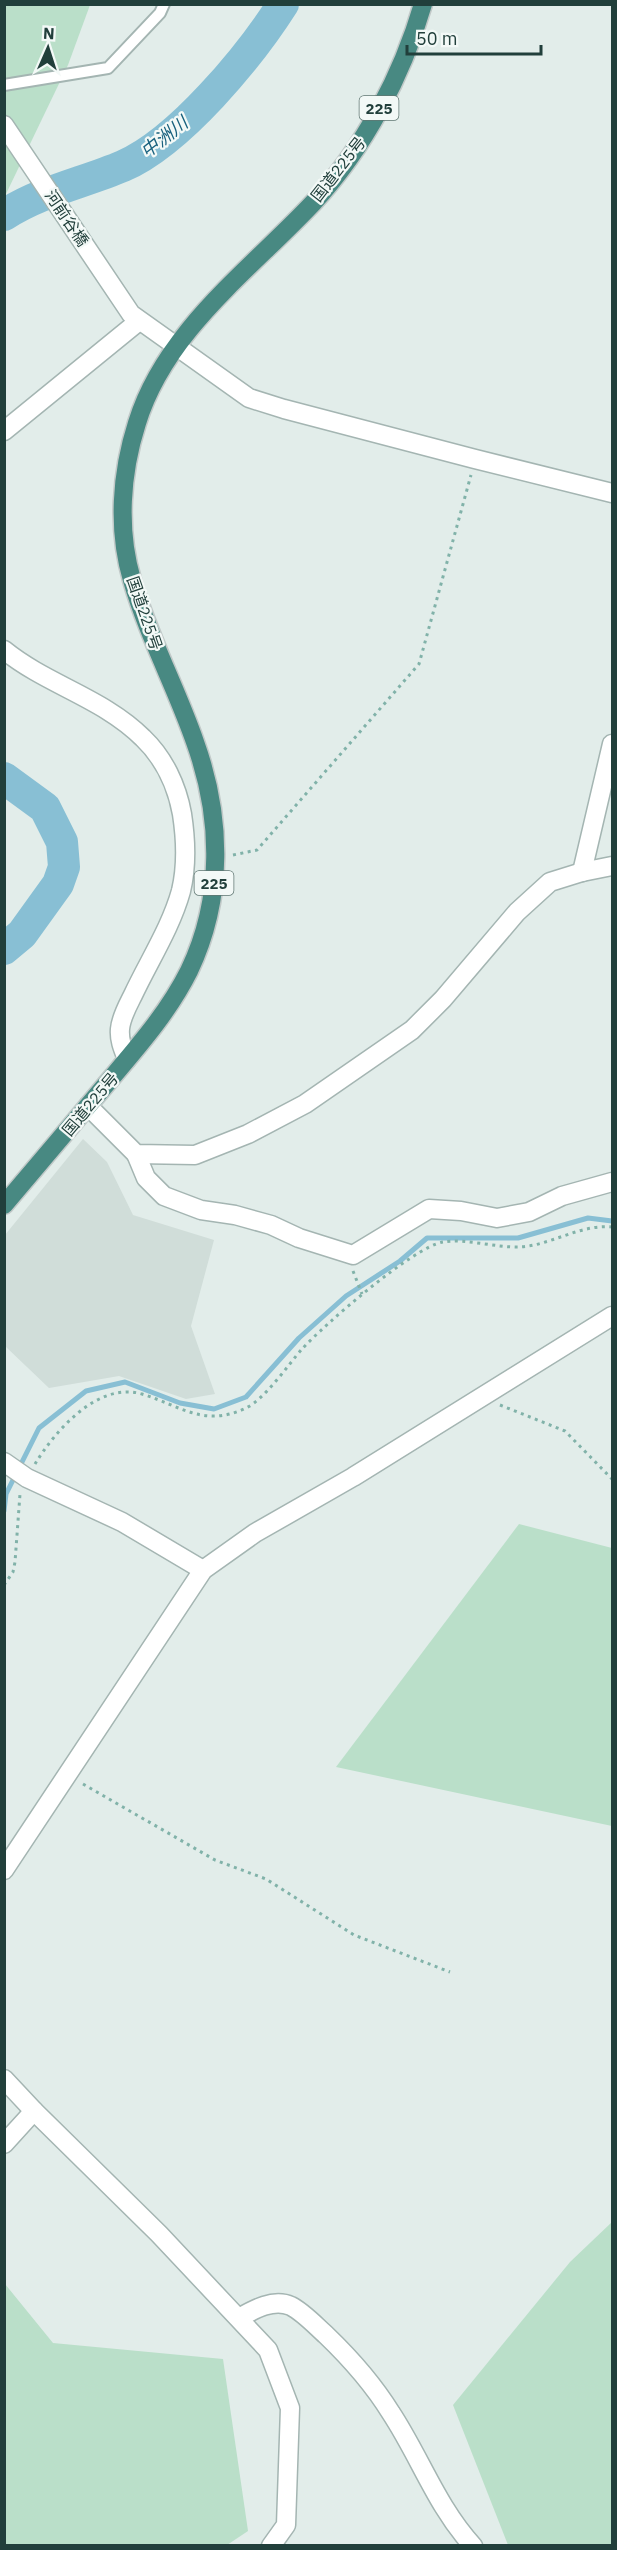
<svg xmlns="http://www.w3.org/2000/svg" width="617" height="2550" font-family="'IBM Plex Sans','Noto Sans JP',sans-serif">
<style>
.built{fill:#d0ddd9}
.green{fill:#badfc9}
.lines{fill:none;stroke-linecap:round;stroke-linejoin:round}
.stream{stroke:#88bfd4;stroke-width:5}
.river{stroke:#88bfd4;stroke-width:32}
.service-casing{stroke:#a4b5b2;stroke-width:14}
.minor-casing{stroke:#a4b5b2;stroke-width:21}
.trunk-casing{stroke:#c1c9c8;stroke-width:21}
.path{stroke:#81b2a9;stroke-width:3;stroke-dasharray:3 4.5;stroke-linecap:butt}
.service{stroke:#fff;stroke-width:10}
.minor{stroke:#fff;stroke-width:18}
.trunk{stroke:#488982;stroke-width:18}
.labels{text-anchor:middle;dominant-baseline:central;stroke-width:4.5;stroke-linejoin:round;paint-order:stroke}
.shield{fill:#f3f9f7;stroke:#607773;stroke-width:1.5}
.shield-label{font-size:15px;font-weight:bold;fill:#213f3b}
.street-label{font-size:16px;fill:#213f3b;stroke:#f3f9f7}
.water-label{font-size:18px;font-style:italic;fill:#18617e;stroke:#f3f9f7}
</style>
<rect width="100%" height="100%" fill="#e2edea"/>
<path class="built" d="M83,1139L107,1162L133,1215L214,1240L191,1326L215,1394L186,1399L119,1376L49,1388L5,1346V1235Z"/>
<g class="green">
<path d="M5,5H90L68,65L5,196Z"/>
<path d="M519,1524L612,1548V1826L336,1767Z"/>
<path d="M612,2222V2545H508L453,2405L570,2262Z"/>
<path d="M5,2284L53,2343L223,2359L248,2531L227,2545H5Z"/>
</g>
<g class="lines">
<path class="stream" d="M4,1511L6,1494L39,1428L86,1391L125,1382L180,1403L214,1409L246,1397L299,1338L346,1296L400,1261L427,1238H518L588,1218L612,1221"/>
<g class="river">
<path d="M4,215C41,191 83,183 123,166C179,142 250,56 283,4"/>
<path d="M4,778L45,808L62,842L64,867L58,884L22,934L4,949"/>
</g>
<defs>
<path id="service" d="M4,85L108,68L160,13L164,4"/>
<g id="minor">
<path d="M4,125L131,314L249,398L284,409L475,459L612,493"/>
<path d="M4,431L139,321"/>
<path d="M4,650C47,685 103,698 143,738C164,758 177,786 182,814C186,840 187,866 181,891C171,927 149,961 133,995C128,1005 121,1017 120,1029C119,1040 123,1049 127,1059"/>
<path d="M582,872L612,744"/>
<path d="M88,1106L136,1154L195,1155L248,1134L305,1104L412,1030L443,999L517,912L550,882L582,872L612,866"/>
<path d="M136,1154L146,1178L164,1196L201,1210L235,1215L271,1225L299,1238L353,1255L429,1209L461,1211L497,1218L529,1212L562,1196L612,1182"/>
<path d="M4,1462L27,1478L122,1522L203,1570"/>
<path d="M4,1870L203,1570L255,1533L353,1477L612,1316"/>
<path d="M4,2079L34,2111L159,2234L268,2350L290,2408L286,2525L271,2546"/>
<path d="M4,2144L34,2111"/>
<path d="M239,2318C253,2310 273,2298 291,2306C303,2312 316,2326 326,2335C351,2359 373,2384 391,2413C420,2457 437,2507 473,2546"/>
</g>
<path id="trunk" d="M4,1205C37,1166 70,1127 103,1088C134,1051 167,1015 189,971C224,898 222,817 195,742C176,687 148,636 132,580C117,529 121,473 137,423C165,331 250,270 313,203C364,148 402,76 423,4"/>
</defs>
<use href="#service" class="service-casing"/>
<use href="#minor" class="minor-casing"/>
<use href="#trunk" class="trunk-casing"/>
<g class="path">
<path d="M233,855L257,850L419,664L471,475"/>
<path d="M353,1271L362,1294"/>
<path d="M500,1405L565,1431L612,1479"/>
<path d="M35,1464C55,1431 98,1381 142,1394C181,1406 204,1428 246,1408C265,1399 288,1365 302,1349C324,1325 413,1247 443,1242C464,1238 497,1248 520,1247C552,1245 580,1224 612,1227"/>
<path d="M4,1585L13,1572L15,1562L20,1494"/>
<path d="M83,1784L215,1860L266,1879L354,1935L450,1972"/>
</g>
<use href="#service" class="service"/>
<use href="#minor" class="minor"/>
<use href="#trunk" class="trunk"/>
</g>
<g class="labels">
<g class="shield">
<rect x="359.5" y="96" width="39" height="24" rx="4.5"/>
<rect x="194.5" y="871" width="39" height="24" rx="4.5"/>
</g>
<g class="shield-label">
<text x="379" y="108">225</text>
<text x="214" y="883">225</text>
</g>
<g class="street-label">
<text transform="translate(338 169) rotate(-52)">国道225号</text>
<text transform="translate(67 218) rotate(56)">河前谷橋</text>
<text transform="translate(145 613) rotate(71)">国道225号</text>
<text transform="translate(90 1104) rotate(-50)">国道225号</text>
</g>
<g class="water-label">
<text transform="translate(164 137) rotate(-38)">中洲川</text>
</g>
</g>
<rect width="617" height="2550" fill="none" stroke="#213f3b" stroke-width="12"/>
<g transform="translate(48 48) rotate(3)" stroke="#f3f9f7" stroke-width="4.5" paint-order="stroke">
<path d="M0-4.5L10 22L0 15L-10 22Z" fill="#213f3b"/>
<text y="-9" font-size="16" font-weight="bold" text-anchor="middle" fill="#213f3b">N</text>
</g>
<path d="M407 45v9h134v-9" fill="none" stroke="#213f3b" stroke-width="3"/>
<text x="416" y="45" font-size="18" fill="#213f3b" stroke="#f3f9f7" stroke-width="4.5" paint-order="stroke">50 m</text>
</svg>
